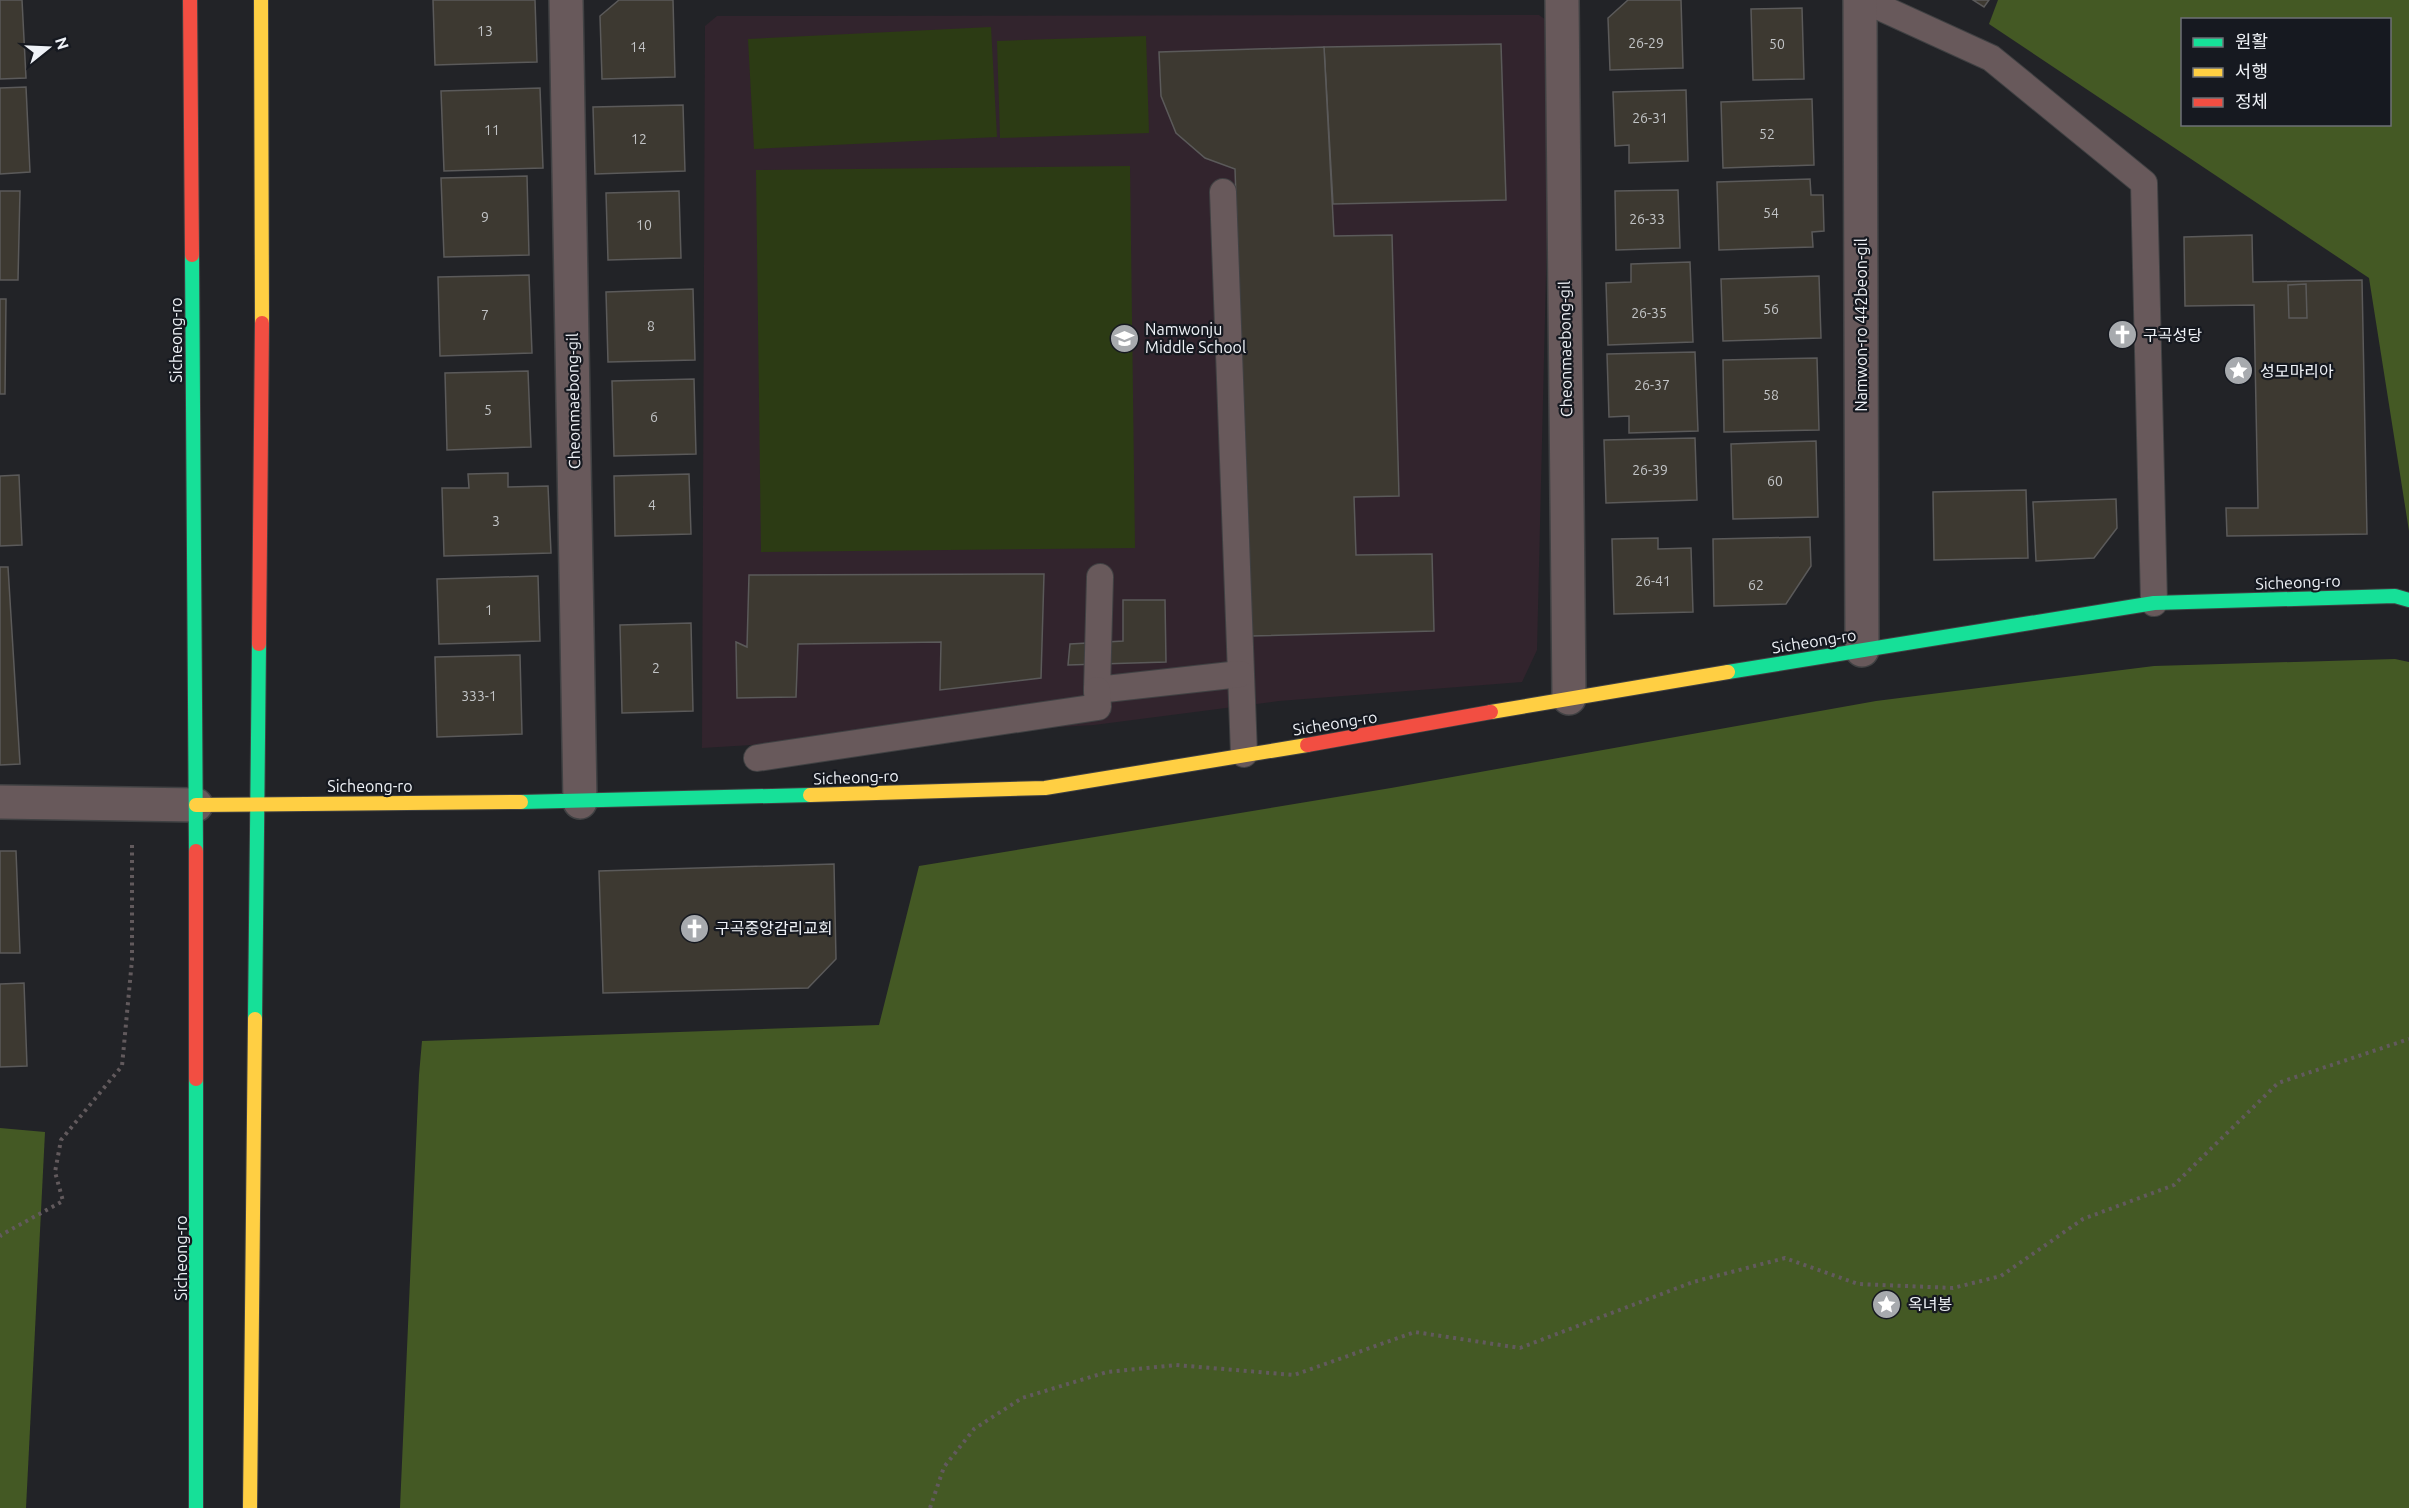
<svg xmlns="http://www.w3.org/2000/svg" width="2409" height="1508" font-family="Ubuntu,'Noto Sans KR',sans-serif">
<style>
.education{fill:#32242d}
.green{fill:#2c3b14}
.forest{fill:#445924;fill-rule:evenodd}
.building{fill:#3d3931;stroke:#5b5a5a;stroke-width:1.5}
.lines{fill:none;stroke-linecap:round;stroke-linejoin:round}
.lane-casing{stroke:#404143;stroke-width:28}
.street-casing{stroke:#404143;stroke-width:36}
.fast-casing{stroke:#404143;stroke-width:16}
.slow-casing{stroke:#404143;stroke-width:16}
.jam-casing{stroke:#404143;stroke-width:16}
.path{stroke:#625a5d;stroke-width:4;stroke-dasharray:3 4.5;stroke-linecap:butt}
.lane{stroke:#68595b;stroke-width:26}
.street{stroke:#68595b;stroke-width:33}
.fast{stroke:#16e098;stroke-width:14}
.slow{stroke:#ffcf43;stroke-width:14}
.jam{stroke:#f24e42;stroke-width:14}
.labels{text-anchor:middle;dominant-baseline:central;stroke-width:4.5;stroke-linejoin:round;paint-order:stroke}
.number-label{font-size:14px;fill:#c2c4c6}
.street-label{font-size:16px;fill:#eff2f7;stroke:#161920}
.poi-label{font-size:16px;fill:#eff2f7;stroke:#161920;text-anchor:start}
</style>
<rect width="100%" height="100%" fill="#222327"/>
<path class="education" d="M1539,15L1552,24L1537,650L1522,682L1279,701L1094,725L702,748L705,26L717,16Z"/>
<g class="green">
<path d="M991,27L997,137L754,149L748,39Z"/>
<path d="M1146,36L1149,133L1000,138L997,41Z"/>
<path d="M1130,166L1135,548L761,552L756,170Z"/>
</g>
<g class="forest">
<path d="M1998,0H2409V531L2369,278L1989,24ZM2182,20H2390V124H2182Z"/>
<path d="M2395,659L2409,662V1508H400L419,1075L422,1041L879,1025L919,866L1391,788L1876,701L2154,666Z"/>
<path d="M0,1128L45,1132L26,1508H0Z"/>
</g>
<g class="building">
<path d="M0,0H22L26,78L0,79Z"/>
<path d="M433,0H535L537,62L435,65Z"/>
<path d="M619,0H673L675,77L602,79L600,16Z"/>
<path d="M1628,0H1681L1683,68L1610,70L1608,18Z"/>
<path d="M1973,0H1989L1984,7Z"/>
<path d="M1802,8L1804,79L1753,80L1751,9Z"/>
<path d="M1501,44L1506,200L1333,204L1324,47Z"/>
<path d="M1324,47L1334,236L1392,235L1399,496L1354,497L1356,555L1432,554L1434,631L1251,636L1235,169L1205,158L1176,133L1161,96L1159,52Z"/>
<path d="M26,87L30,172L0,174V88Z"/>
<path d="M540,88L543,168L444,171L441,91Z"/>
<path d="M1686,90L1688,161L1629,163V145L1615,146L1613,92Z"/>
<path d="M1812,99L1814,165L1723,168L1721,102Z"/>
<path d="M683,105L685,171L595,174L593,107Z"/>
<path d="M527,176L529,255L444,257L441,178Z"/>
<path d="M1810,179L1811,195H1823L1824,231L1812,232L1813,247L1719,250L1717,182Z"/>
<path d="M1678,190L1680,248L1616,250L1615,191Z"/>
<path d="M0,191H20L18,280H0Z"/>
<path d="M679,191L681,258L608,260L606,193Z"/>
<path d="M2252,235L2253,282L2362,280L2367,534L2227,536L2226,508H2258L2254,305L2185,306L2184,237Z"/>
<path d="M1690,262L1693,342L1608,345L1606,283L1631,282V264Z"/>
<path d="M529,275L532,353L440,356L438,277Z"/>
<path d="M1819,276L1821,338L1723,341L1721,279Z"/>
<path d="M2306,284L2307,318H2289L2288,285Z"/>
<path d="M693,289L695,360L608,362L606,292Z"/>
<path d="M0,299H6L5,394H0Z"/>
<path d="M1695,352L1698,431L1629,433V416L1609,417L1607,354Z"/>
<path d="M1817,358L1819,430L1724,432L1723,360Z"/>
<path d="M528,371L531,447L447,450L445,373Z"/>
<path d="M694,379L696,454L614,456L612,381Z"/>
<path d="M1695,438L1697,500L1606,503L1604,440Z"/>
<path d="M1816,441L1818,517L1733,519L1731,444Z"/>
<path d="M508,473V487L548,486L551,553L444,556L442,488H469L468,474Z"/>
<path d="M689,474L691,534L615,536L614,476Z"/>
<path d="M19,475L22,545L0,546V476Z"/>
<path d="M2026,490L2028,558L1934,560L1933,492Z"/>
<path d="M2116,499L2117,528L2094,558L2036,561L2033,502Z"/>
<path d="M1810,537L1811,566L1786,604L1714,606L1713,539Z"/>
<path d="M1658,538V549L1691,548L1693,612L1614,614L1612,539Z"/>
<path d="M0,567H8L20,764L0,765Z"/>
<path d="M1044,574L1041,678L940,690L941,642L798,644L796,697L737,698L736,642L747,647L749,575Z"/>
<path d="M538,576L540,641L439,644L437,579Z"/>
<path d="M1123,600H1165L1166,662L1068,665L1070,644L1123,641Z"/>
<path d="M691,623L693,711L622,713L620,625Z"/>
<path d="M520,655L522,734L437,737L435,657Z"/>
<path d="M0,851H16L20,953H0Z"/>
<path d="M834,864L836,959L808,988L603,993L599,871Z"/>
<path d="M24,983L27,1066L0,1067V984Z"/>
</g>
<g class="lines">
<defs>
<g id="lane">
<path d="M1864,0L1991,58L2144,183L2154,603"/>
<path d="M1223,192L1244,754"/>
<path d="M1100,577L1097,690L1240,674"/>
<path d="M757,758L1098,707L1097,690"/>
</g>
<g id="street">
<path d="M566,0L580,802"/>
<path d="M1562,0L1569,698"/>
<path d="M1860,0L1862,650"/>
<path d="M0,802L196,805"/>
</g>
<g id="fast">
<path d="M192,255L196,851"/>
<path d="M1728,672L2154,603L2395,596L2409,600"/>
<path d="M521,802L810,795"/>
<path d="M255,1019L259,644"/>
<path d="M196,1079V1508"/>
</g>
<g id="slow">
<path d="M261,0L262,323"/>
<path d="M1491,712L1728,672"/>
<path d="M810,795L1045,788L1307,745"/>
<path d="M196,805L521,802"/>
<path d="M250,1508L255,1019"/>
</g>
<g id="jam">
<path d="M190,0L192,255"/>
<path d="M259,644L262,323"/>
<path d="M1307,745L1491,712"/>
<path d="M196,851V1079"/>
</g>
</defs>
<use href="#lane" class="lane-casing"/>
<use href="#street" class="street-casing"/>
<use href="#fast" class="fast-casing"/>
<use href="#slow" class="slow-casing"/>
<use href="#jam" class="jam-casing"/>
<g class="path">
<path d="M0,1237L1,1235L63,1201L55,1172L61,1140L122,1066L132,960V843"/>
<path d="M930,1508L944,1467L974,1429L1022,1398L1107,1372L1176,1365L1294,1375L1415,1332L1520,1348L1693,1282L1785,1258L1858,1284L1953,1288L2001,1276L2083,1219L2174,1185L2278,1083L2409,1039"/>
</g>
<use href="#lane" class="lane"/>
<use href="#street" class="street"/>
<use href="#fast" class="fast"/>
<use href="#slow" class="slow"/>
<use href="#jam" class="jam"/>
</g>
<defs>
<symbol id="church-disc" viewBox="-11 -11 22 22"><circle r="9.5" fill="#a7aaae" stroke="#161920"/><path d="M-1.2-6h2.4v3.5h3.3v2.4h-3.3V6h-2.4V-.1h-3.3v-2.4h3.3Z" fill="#fff"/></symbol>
<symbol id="school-disc" viewBox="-11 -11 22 22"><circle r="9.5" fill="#a7aaae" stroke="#161920"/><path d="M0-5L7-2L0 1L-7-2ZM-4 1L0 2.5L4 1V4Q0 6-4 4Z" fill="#fff"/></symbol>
<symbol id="sight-disc" viewBox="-11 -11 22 22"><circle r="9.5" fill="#a7aaae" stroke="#161920"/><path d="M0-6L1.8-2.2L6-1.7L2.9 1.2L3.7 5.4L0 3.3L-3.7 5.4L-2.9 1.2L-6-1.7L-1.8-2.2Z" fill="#fff"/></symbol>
</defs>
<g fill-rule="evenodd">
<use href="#church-disc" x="2106" y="318" width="33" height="33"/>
<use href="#school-disc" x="1108" y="322" width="33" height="33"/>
<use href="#sight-disc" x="2222" y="354" width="33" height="33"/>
<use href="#church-disc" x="678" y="912" width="33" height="33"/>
<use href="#sight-disc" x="1870" y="1288" width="33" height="33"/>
</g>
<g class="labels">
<g class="number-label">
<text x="485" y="31">13</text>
<text x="1646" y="43">26-29</text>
<text x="1777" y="44">50</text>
<text x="638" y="47">14</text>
<text x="1650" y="118">26-31</text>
<text x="492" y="130">11</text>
<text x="1767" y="134">52</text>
<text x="639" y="139">12</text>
<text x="1771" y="213">54</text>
<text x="485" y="217">9</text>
<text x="1647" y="219">26-33</text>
<text x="644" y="225">10</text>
<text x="1771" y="309">56</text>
<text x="1649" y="313">26-35</text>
<text x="485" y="315">7</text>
<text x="651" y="326">8</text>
<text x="1652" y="385">26-37</text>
<text x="1771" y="395">58</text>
<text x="488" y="410">5</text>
<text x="654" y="417">6</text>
<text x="1650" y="470">26-39</text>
<text x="1775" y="481">60</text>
<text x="652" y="505">4</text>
<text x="496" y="521">3</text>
<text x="1653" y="581">26-41</text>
<text x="1756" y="585">62</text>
<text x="489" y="610">1</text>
<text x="656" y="668">2</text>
<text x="479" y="696">333-1</text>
</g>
<g class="street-label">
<text transform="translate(1861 325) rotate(-90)">Namwon-ro 442beon-gil</text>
<text transform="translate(176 340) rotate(-90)">Sicheong-ro</text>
<text transform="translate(1565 349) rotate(-91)">Cheonmaebong-gil</text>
<text transform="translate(573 401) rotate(-91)">Cheonmaebong-gil</text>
<text transform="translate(2298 582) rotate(-2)">Sicheong-ro</text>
<text transform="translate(1814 641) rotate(-9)">Sicheong-ro</text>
<text transform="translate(1335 723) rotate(-9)">Sicheong-ro</text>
<text transform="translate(856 777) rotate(-2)">Sicheong-ro</text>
<text x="370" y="786">Sicheong-ro</text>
<text transform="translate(181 1258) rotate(-90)">Sicheong-ro</text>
</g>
<g class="poi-label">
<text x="1145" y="329">Namwonju<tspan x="1145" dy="18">Middle School</tspan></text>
<text x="2143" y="335">구곡성당</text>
<text x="2260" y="371">성모마리아</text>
<text x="715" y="928">구곡중앙감리교회</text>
<text x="1908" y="1304">옥녀봉</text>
</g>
</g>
<rect x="2181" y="18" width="210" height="108" fill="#161920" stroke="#6d7076" stroke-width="1.5"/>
<rect x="2193" y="38" width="30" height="9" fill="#16e098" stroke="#6d7076" stroke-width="1.5"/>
<text x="2235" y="48" font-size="18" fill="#eff2f7">원활</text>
<rect x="2193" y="68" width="30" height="9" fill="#ffcf43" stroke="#6d7076" stroke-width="1.5"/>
<text x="2235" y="78" font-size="18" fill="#eff2f7">서행</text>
<rect x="2193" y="98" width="30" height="9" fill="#f24e42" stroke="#6d7076" stroke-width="1.5"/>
<text x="2235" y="108" font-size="18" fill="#eff2f7">정체</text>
<g transform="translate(48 48) rotate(72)" stroke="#161920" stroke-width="4.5" paint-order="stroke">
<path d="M0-4.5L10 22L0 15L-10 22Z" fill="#eff2f7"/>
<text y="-9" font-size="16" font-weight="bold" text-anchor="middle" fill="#eff2f7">N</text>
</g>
</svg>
